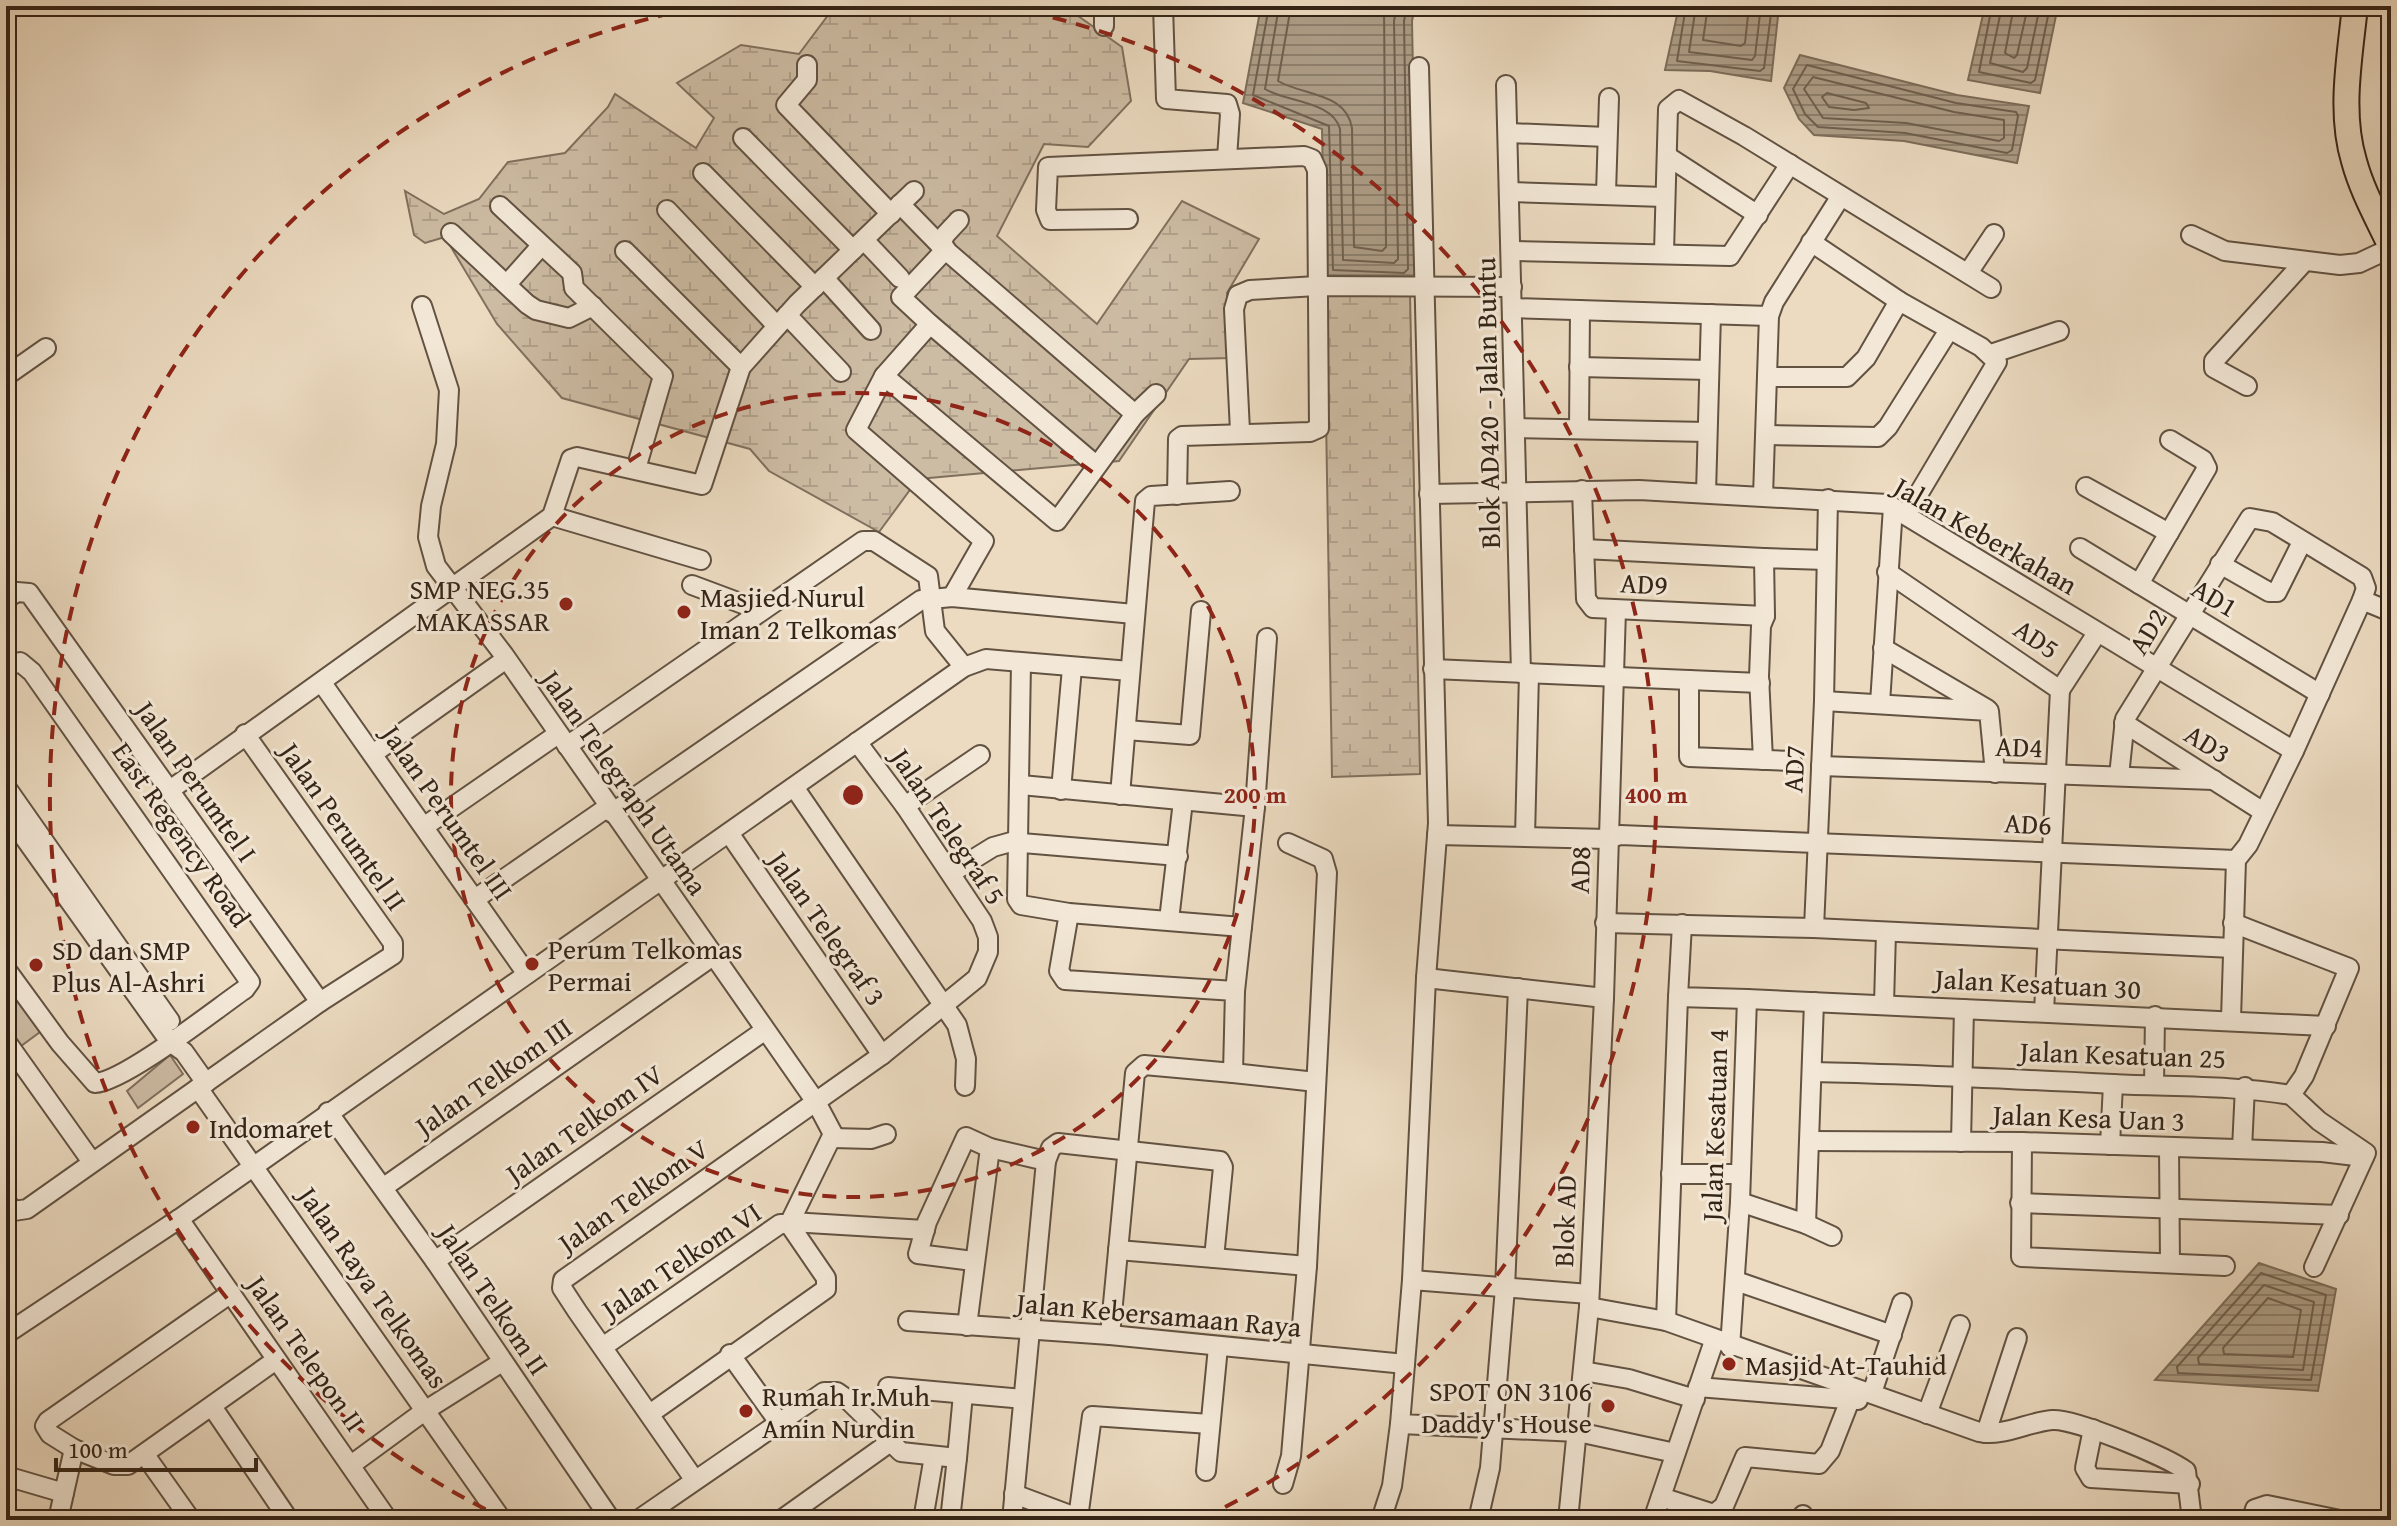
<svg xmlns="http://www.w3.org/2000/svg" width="2397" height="1526" font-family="'Gentium Book Plus',serif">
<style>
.wetland{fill:url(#wetland-marsh);stroke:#80705e;stroke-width:2}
.park{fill:#cdbca4;stroke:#80705e;stroke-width:2}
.water{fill:url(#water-rules);stroke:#7d6d5a;stroke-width:2}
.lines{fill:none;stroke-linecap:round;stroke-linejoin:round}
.shore{stroke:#70604f;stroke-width:2}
.minor-casing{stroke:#625242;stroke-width:22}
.major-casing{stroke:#342417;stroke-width:28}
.minor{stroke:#f3e8d7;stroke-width:18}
.major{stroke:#ecdbc1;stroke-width:24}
.ring{fill:none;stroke:#8f2418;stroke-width:4;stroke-dasharray:14 10}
.poi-dot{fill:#8f2418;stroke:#f3e8d7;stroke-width:3}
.labels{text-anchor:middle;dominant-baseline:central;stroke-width:6;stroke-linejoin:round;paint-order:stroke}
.street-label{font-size:28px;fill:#342417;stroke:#f3e8d7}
.poi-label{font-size:28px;fill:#342417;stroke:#f3e8d7;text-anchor:start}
.centre{fill:#8f2418;stroke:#f3e8d7;stroke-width:4}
.ring-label{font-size:24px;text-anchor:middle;font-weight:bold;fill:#8f2418;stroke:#f3e8d7;stroke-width:6;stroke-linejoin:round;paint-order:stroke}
</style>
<defs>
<pattern id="wetland-marsh" width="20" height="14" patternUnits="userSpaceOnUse" patternTransform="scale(2)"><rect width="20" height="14" fill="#cdbca4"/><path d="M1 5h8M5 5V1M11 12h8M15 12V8" fill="none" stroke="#b1a18c"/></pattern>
<pattern id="water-rules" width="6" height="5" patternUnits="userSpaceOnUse" patternTransform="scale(2)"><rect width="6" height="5" fill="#ad9d87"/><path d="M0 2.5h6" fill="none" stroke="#8e806d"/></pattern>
</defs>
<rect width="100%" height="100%" fill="#ecdbc1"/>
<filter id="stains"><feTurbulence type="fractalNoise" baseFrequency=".0025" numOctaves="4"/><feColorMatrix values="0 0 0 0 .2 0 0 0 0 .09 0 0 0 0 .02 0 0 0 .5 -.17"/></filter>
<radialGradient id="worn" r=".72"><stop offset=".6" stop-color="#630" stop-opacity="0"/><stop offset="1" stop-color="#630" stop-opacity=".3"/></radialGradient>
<g class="wetland">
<path d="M835,6H876L884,13L893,6H1064L1122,47L1131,101L1088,147L1044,144L997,236L1097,324L1182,201L1259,239L1227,293L1230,358L1189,359L1119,461L918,479L879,532L769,471L750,449L562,398L497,324L445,237L425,243L414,235L405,191L444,214L479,199L508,162L565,153L608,107L615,94L696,148L714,118L677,83L741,45L799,54Z"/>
<path d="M1410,294L1420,774L1332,777L1324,296Z"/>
</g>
<g class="park">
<path d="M17,999L40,1032L21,1046L6,1025V1007Z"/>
<path d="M170,1055L183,1074L138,1108L127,1091Z"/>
</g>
<g class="water">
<path d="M1261,6H1415L1412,21L1417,282L1325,280L1322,129L1243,103Z"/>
<path d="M1679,6L1779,7L1771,81L1710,71L1665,70Z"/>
<path d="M1985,6H2058L2040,93L1968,80Z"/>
<path d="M1800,55L1957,95L2029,106L2017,163L1904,141L1814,135L1799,119L1784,88Z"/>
<path d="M2259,1263L2336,1289L2318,1391L2155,1380Z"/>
</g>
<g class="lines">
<g class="shore">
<path d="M1269,6L1253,95L1329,126L1333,270L1404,273L1408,269L1404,21L1407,6"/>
<path d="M1279,6L1265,89C1286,102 1333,101 1340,129L1343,260L1394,263L1398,259L1394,21L1397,6"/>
<path d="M1291,6L1278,81C1304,96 1346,92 1352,128L1354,247L1382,251L1386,247L1384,6"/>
<path d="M1686,6L1677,61L1760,71L1764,68L1772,6"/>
<path d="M1696,6L1689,52L1752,60L1755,56L1761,6"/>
<path d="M1708,6L1703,40L1741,46L1745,43L1749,6"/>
<path d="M1992,6L1979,72L2031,83L2035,80L2050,6"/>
<path d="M2002,6L1990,63L2023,72L2027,68L2040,6"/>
<path d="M2014,6L2005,53L2014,58L2017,55L2028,6"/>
<path d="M1807,65L1956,103L2016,112L2018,116L2012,150L2007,153L1905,133L1818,127L1805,114L1793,89Z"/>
<path d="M1813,77L1954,112L2004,120V138L1999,141L1906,123L1823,118L1804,89Z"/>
<path d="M1827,93L1866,103L1869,108L1854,110L1829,107L1822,97Z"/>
<path d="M2261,1273L2326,1295L2311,1380L2178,1373L2177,1367Z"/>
<path d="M2264,1285L2314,1302L2303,1370L2199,1364L2198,1358Z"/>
<path d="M2268,1298L2301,1310L2293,1357L2224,1354L2223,1348Z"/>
</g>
<defs>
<g id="minor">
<path d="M1163,6L1166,99L1227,104L1230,114L1227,158"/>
<path d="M1104,26V6"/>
<path d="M807,65V80L786,105L891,214"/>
<path d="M1506,85L1521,673"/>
<path d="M1509,133L1607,137"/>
<path d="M743,138L853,250"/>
<path d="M1667,156L1758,215"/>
<path d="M703,173L815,287"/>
<path d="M1510,192L1664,197"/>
<path d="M1606,193L1609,98"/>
<path d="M900,204L941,246"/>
<path d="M500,206L572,273L574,288L663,376L636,469"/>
<path d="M667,210L777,326"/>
<path d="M1128,219L1050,220L1046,210L1048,167L1304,156L1312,159L1317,170L1319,428L1310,432L1182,436L1178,439L1177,495"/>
<path d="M959,220L945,235L941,246L1135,414L1057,521L884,376L930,324L1097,466"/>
<path d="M451,233L527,304L536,310L569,318L593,306"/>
<path d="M2191,235L2225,251L2340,265L2359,263L2391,248"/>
<path d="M864,240L900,278"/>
<path d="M625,251L741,367"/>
<path d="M1512,251L1730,256L1790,164"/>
<path d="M1664,252L1668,109L1679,100L1744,136L1991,288"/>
<path d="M1968,273L1994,234"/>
<path d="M824,278L871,330"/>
<path d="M507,284L541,246"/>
<path d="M1899,301L1981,347L1997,362L1906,515"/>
<path d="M422,306L449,390L446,444L431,506L428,537L436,566L504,655L816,1102L833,1134L789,1224L826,1278V1289L651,1413"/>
<path d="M1512,308L1769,316"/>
<path d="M787,315L841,372"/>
<path d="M930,324L901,297L946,249"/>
<path d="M1991,354L2059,331"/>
<path d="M1579,367L1709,370"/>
<path d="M6,376L46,348"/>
<path d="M884,376L856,430L984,541L952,597"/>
<path d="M1767,377H1847L1866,358L1899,301L1811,242"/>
<path d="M2247,386L2214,368V361L2304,262"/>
<path d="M1135,414L1156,394"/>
<path d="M1516,428L1707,432"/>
<path d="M1579,428L1580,310"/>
<path d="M1240,431L1234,309L1238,295L1250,290L1317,286L1512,287"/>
<path d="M1766,435L1878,437L1888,427L1949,330"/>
<path d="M2086,487L2169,533"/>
<path d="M1582,490L1586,599L1593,608L1765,616"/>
<path d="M1706,493L1711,314"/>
<path d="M1429,494L1639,490L1887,504L2294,751"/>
<path d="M1763,496L1769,316L1774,302L1841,196"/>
<path d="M552,516L701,560"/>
<path d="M2080,548L2320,694"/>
<path d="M1584,549L1764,558"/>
<path d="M2220,564L2269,592H2277L2302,542"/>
<path d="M1887,572L2060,690L2044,1012"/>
<path d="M2139,584L2207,468L2203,460L2170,440"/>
<path d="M692,585L759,610"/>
<path d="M6,599L17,592L29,593L320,1002"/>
<path d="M2362,600L2391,612"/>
<path d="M1883,648L1987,709"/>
<path d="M1021,663L1017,899L1021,905L1069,913L1242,927"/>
<path d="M6,667L20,662L32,672L250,982L245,989C216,1009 124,1082 95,1083L60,1043L6,969"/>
<path d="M1433,669L1760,683"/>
<path d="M1689,680V757L1792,761"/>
<path d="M322,683L527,974"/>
<path d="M2060,690L2097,633"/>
<path d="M1824,701L1989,711L1995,773"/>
<path d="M1880,703L1893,507"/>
<path d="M2124,723L2262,811"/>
<path d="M1126,730L1190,735L1201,611"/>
<path d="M567,746L863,541H874L928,576L935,631L964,667"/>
<path d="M374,753L506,659"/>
<path d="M1763,760L1759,676L1761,626L1765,616L1764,558L1826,560"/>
<path d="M1821,766L2214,780"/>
<path d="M2119,776L2125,719L2250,518L2272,522L2362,577L2366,588L2362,600L2294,751L2248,845L2236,860L2231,1019"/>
<path d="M1021,785L1255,807"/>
<path d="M6,787L170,1021"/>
<path d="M794,787L957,1025L966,1059L965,1086"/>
<path d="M170,790L552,516L571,459L577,457L702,485L741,367L797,304L914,191"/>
<path d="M1061,790L1072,668"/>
<path d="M1120,795L1145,501L1151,496L1230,491"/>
<path d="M905,806L980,755"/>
<path d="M6,812L170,1042L184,1052L206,1083"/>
<path d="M612,813L921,600L952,597L1134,614"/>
<path d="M425,826L558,734"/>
<path d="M729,833L882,1055"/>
<path d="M1437,835L1608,839L1620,835L2236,860"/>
<path d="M1525,837L1529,673"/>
<path d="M951,873L993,847L1011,842L1178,856"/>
<path d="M475,899L608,807"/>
<path d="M1069,913L1059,971L1065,980L1235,991L1233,1073L1144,1065L1135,1073L1110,1335"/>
<path d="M1169,920L1183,801"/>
<path d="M1605,923L1814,928L2233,948"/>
<path d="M2233,923L2349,968L2304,1076L2291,1095"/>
<path d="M1682,924L1678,997L1747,999L1740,1202L1730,1347"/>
<path d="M1814,928L1824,701L1828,499"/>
<path d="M1426,978L1604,998"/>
<path d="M1235,991L1255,807L1267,638"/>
<path d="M1747,999L2326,1026"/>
<path d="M1884,1004L1886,932"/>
<path d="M6,1041L92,1162"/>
<path d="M1812,1072C1913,1074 2013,1079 2113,1084C2173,1087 2232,1085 2291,1095"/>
<path d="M1233,1073L1316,1082"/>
<path d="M2154,1085L2155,1016"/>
<path d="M198,1088L502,1520"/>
<path d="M2291,1095L2319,1121L2366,1153L2314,1267"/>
<path d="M328,1112L435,1261L611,1520"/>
<path d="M833,1138L871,1139L886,1134"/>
<path d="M1811,1141L2022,1142L2322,1152L2364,1157"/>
<path d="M1961,1142L1964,1009"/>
<path d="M2022,1142L2021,1257L2225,1266"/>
<path d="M2110,1145L2113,1084"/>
<path d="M2169,1148L2170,1263"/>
<path d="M2242,1149L2245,1087"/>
<path d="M1046,1161L1051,1148L1058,1143L1220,1161L1223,1167L1214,1258L1118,1250"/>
<path d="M1671,1174H1740"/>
<path d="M384,1187L713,956"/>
<path d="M6,1202L14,1211L27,1209L320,1002L393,955V943L245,734"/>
<path d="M1740,1202L1806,1224L1814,1002"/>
<path d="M2020,1203L2339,1215"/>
<path d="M179,1219L388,1520"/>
<path d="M791,1222L925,1230"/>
<path d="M1806,1224L1832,1236"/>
<path d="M1214,1258L1307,1266"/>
<path d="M435,1261L764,1031"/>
<path d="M973,1261L918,1254L927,1222L966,1137L990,1148L1046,1161L1012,1520"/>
<path d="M1412,1280L1426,978L1438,823L1419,67"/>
<path d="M1736,1281L1892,1335"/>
<path d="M1589,1294L1412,1280L1400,1424L1578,1432L1675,1453"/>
<path d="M1589,1307L1666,1321L1979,1432C2003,1437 2028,1422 2052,1420C2074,1418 2167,1457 2186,1471L2192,1520"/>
<path d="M908,1321L1110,1335L1405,1364"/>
<path d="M1666,1321L1678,997"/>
<path d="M967,1326L990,1148"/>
<path d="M6,1334L179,1219L964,667L986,659L1130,671"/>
<path d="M604,1346L780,1224H789"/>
<path d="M730,1354L778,1421"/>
<path d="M1583,1371L1629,1379L1695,1399"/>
<path d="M888,1387L1023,1399"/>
<path d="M1698,1387L1858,1400"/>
<path d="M1872,1393L1902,1303"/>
<path d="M213,1408L289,1520"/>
<path d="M1927,1414L1960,1325"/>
<path d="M2093,1429L2085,1468L2091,1478L2190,1484"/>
<path d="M1986,1433L2017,1338"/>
<path d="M74,1449L50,1434L45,1426L48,1421L231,1293"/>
<path d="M145,1455L191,1520"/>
<path d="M351,1465L426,1410L502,1362"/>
<path d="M1206,1471L1218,1347"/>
<path d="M6,1476L64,1493L74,1449L114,1465H128L276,1360"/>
<path d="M694,1479L577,1311L562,1288L563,1280L882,1055L977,978L988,952V937L982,921L905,806L857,742"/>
<path d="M1283,1484L1291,1456L1307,1266L1327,873L1323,859L1288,843"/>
<path d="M1014,1494L1078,1518L1092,1416L1210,1424"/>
<path d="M1661,1497L1714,1514L1724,1506L1745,1457L1819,1464L1830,1451L1850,1400"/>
<path d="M1803,1515V1520"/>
<path d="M58,1520L64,1493"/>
<path d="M638,1520L824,1392H837L847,1399L901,1452L957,1458L963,1394"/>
<path d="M781,1520L889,1443"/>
<path d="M923,1520L934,1456"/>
<path d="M950,1520L957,1458"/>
<path d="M1381,1520L1392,1486L1400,1424"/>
<path d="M1478,1520L1490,1468L1505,1288L1518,988"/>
<path d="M1568,1520L1589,1307L1604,998L1616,610"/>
<path d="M1653,1520L1714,1341"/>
<path d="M2252,1520L2255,1509L2267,1505L2340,1520"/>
</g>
<path id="major" d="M2355,6C2350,56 2339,112 2354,161C2362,191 2378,219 2391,247"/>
</defs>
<use href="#minor" class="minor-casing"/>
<use href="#major" class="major-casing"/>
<use href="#minor" class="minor"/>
<use href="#major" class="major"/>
</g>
<g class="ring">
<circle cx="853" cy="795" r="402"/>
<path d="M507 1520A803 803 0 0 1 700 7M1006 7A803 803 0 0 1 1199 1520"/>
</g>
<g class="poi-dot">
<circle cx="566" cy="604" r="8"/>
<circle cx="684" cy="612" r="8"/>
<circle cx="532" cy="964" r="8"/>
<circle cx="36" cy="965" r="8"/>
<circle cx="193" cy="1127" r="8"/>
<circle cx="1729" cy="1364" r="8"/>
<circle cx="1608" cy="1406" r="8"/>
<circle cx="746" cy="1411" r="8"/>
</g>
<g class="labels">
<g class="street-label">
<text transform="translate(1487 403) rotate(-91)">Blok AD420 - Jalan Buntu</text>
<text transform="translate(1986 535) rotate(30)">Jalan Keberkahan</text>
<text transform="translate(1644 583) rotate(3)">AD9</text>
<text transform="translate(2215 597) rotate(31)">AD1</text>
<text transform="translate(2147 631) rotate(-59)">AD2</text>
<text transform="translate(2037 638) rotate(34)">AD5</text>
<text transform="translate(2208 743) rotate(32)">AD3</text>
<text transform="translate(2019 746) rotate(2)">AD4</text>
<text transform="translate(1793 769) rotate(-87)">AD7</text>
<text transform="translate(197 781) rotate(55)">Jalan Perumtel I</text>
<text transform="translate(625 782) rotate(55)">Jalan Telegraph Utama</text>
<text transform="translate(448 812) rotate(55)">Jalan Perumtel III</text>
<text transform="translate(2028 823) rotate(3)">AD6</text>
<text transform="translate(344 826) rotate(55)">Jalan Perumtel II</text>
<text transform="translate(949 826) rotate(56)">Jalan Telegraf 5</text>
<text transform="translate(182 834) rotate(55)">East Regency Road</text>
<text transform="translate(1579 870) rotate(-88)">AD8</text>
<text transform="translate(828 928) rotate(55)">Jalan Telegraf 3</text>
<text transform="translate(2038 983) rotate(3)">Jalan Kesatuan 30</text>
<text transform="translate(2123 1054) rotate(2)">Jalan Kesatuan 25</text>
<text transform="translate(493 1076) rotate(-35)">Jalan Telkom III</text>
<text transform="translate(2089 1117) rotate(2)">Jalan Kesa Uan 3</text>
<text transform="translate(584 1123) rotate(-35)">Jalan Telkom IV</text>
<text transform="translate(1714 1125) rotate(-88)">Jalan Kesatuan 4</text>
<text transform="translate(633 1195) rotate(-35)">Jalan Telkom V</text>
<text transform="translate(1564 1221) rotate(-88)">Blok AD</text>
<text transform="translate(681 1260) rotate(-34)">Jalan Telkom VI</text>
<text transform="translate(374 1287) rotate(55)">Jalan Raya Telkomas</text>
<text transform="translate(494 1299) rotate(56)">Jalan Telkom II</text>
<text transform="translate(1159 1314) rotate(5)">Jalan Kebersamaan Raya</text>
<text transform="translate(307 1353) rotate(55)">Jalan Telepon II</text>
</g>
<g class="poi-label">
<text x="550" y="588" text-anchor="end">SMP NEG.35<tspan x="550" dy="32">MAKASSAR</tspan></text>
<text x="700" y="596">Masjied Nurul<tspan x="700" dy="32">Iman 2 Telkomas</tspan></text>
<text x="548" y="948">Perum Telkomas<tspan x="548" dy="32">Permai</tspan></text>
<text x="52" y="949">SD dan SMP<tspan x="52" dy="32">Plus Al-Ashri</tspan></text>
<text x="209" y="1127">Indomaret</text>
<text x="1745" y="1364">Masjid At-Tauhid</text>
<text x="1592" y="1390" text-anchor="end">SPOT ON 3106<tspan x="1592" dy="32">Daddy's House</tspan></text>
<text x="762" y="1395">Rumah Ir.Muh<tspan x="762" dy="32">Amin Nurdin</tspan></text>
</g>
</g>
<circle cx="853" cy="795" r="12" class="centre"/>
<g class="ring-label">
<text x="1255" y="803">200 m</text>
<text x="1656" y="803">400 m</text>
</g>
<rect width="2397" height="1526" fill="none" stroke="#ecdbc1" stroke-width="32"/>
<rect x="8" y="8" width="2381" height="1510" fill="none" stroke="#342417" stroke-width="4"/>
<rect x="16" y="16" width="2365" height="1494" fill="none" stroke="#342417" stroke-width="2"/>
<path d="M56 1458v12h200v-12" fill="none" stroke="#342417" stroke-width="4"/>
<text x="68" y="1458" font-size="24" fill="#342417" stroke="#f3e8d7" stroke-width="6" paint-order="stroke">100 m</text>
<rect width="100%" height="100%" filter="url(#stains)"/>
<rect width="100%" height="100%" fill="url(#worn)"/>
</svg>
